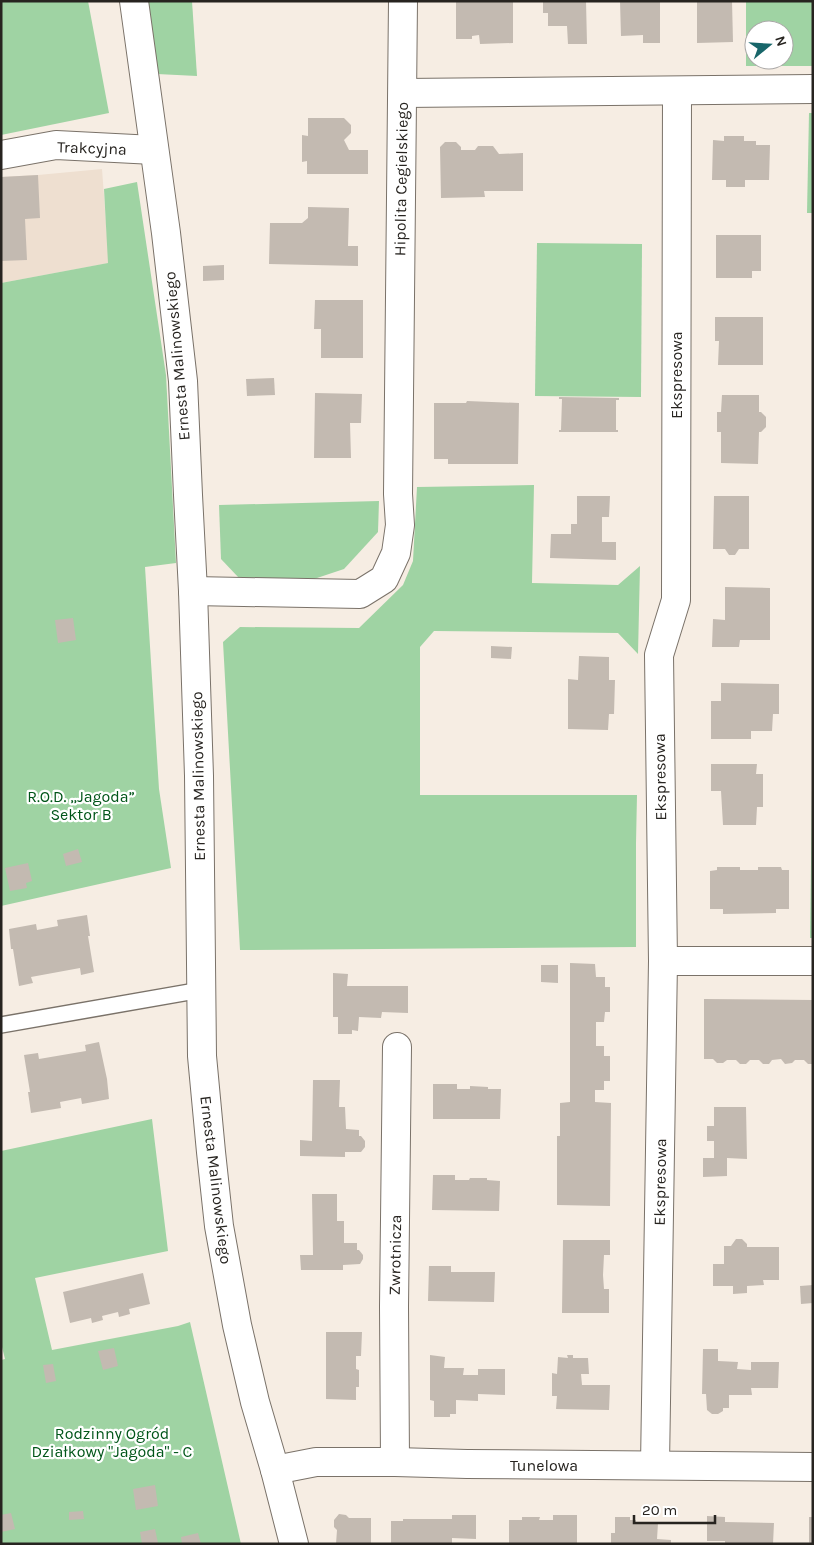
<svg xmlns="http://www.w3.org/2000/svg" width="814" height="1545" font-family="Karla,sans-serif">
<style>
.built{fill:#eedfd0}
.green{fill:#9fd3a3;fill-rule:evenodd}
.building{fill:#c3bab1}
.lines{fill:none;stroke-linecap:round;stroke-linejoin:round}
.lane-casing{stroke:#7a7269;stroke-width:18}
.street-casing{stroke:#7a7269;stroke-width:30}
.lane{stroke:#fff;stroke-width:15}
.street{stroke:#fff;stroke-width:28}
.labels{text-anchor:middle;dominant-baseline:central;stroke-width:4.5;stroke-linejoin:round;paint-order:stroke}
.street-label{font-size:16px;fill:#272420;stroke:#fff}
.park-label{font-size:16px;fill:#005519;stroke:#fff}
</style>
<rect width="100%" height="100%" fill="#f6ede3"/>
<path class="built" d="M102,169L109,263L1,283V177L38,175Z"/>
<g class="green">
<path d="M1,1H88L109,113L1,135Z"/>
<path d="M147,1H192L197,76L157,74Z"/>
<path d="M746,1H813V66H746ZM754,30H784V60H754Z"/>
<path d="M809,113H813V213H807Z"/>
<path d="M137,182L166,375L176,563L145,567L159,789L171,868L1,906V283L108,263L104,189Z"/>
<path d="M537,243L642,244L641,397L535,396Z"/>
<path d="M534,485L532,583L618,585L640,566L638,654L618,633L434,631L420,647V795H637L636,843V947L240,950L223,642L240,627L359,628L403,585L413,561L417,487Z"/>
<path d="M379,501L378,532L344,569L311,580L239,578L221,559L219,505Z"/>
<path d="M813,715V938H810Z"/>
<path d="M152,1119L168,1251L35,1278L52,1350L178,1326L190,1322L241,1544H1V1360L5,1359L1,1343V1151Z"/>
</g>
<g class="building">
<path d="M456,1H513V43L480,44L479,35L472,36V39H456Z"/>
<path d="M543,1H586L587,44H568L567,26H548V13H543Z"/>
<path d="M620,1H660V43H643V35L621,36Z"/>
<path d="M697,1H732L733,42L697,43Z"/>
<path d="M308,118H344L351,125V133L344,140L349,150H368V174H307V161L302,162V135L308,136Z"/>
<path d="M724,136H744V141H756V145H770L769,180H745V187H726V180H712L713,140L724,141Z"/>
<path d="M445,142H456L461,147V150H475L478,146H493L499,154L523,153V191H484L485,197L441,198L440,147Z"/>
<path d="M38,175L40,218L25,219L27,260L1,261V177Z"/>
<path d="M308,207L349,208L348,246H358V266L269,264L270,223H302L308,218Z"/>
<path d="M716,235H761V271H752V278H716Z"/>
<path d="M224,265V280L203,281V266Z"/>
<path d="M315,300H363V358H321V329H314Z"/>
<path d="M715,317H763V365H718L719,341H715Z"/>
<path d="M274,378L275,395L247,396L246,379Z"/>
<path d="M315,393L362,394L361,423H350L351,458H314Z"/>
<path d="M722,395H759V412H761L766,417V427L761,432H759L758,464L721,463V432H717V412H721Z"/>
<path d="M559,397L619,398V400H616V430H618V432H559V430H561L562,399H559Z"/>
<path d="M467,401L519,403L518,464H448V459H434V403H466Z"/>
<path d="M577,496H610L609,517H602V542H616V560L550,558L551,534H571V524H577Z"/>
<path d="M714,496H749V549H739L735,555H729L725,549H713Z"/>
<path d="M725,587L770,588V640H740L739,647H712L713,619L725,620Z"/>
<path d="M73,618L76,640L58,643L55,620Z"/>
<path d="M491,646L512,647L511,659L491,658Z"/>
<path d="M579,656L609,657V680H615L614,714H609L608,730L568,729V679L578,680Z"/>
<path d="M721,683L779,684V714H773L772,731H751V739H711V701H721Z"/>
<path d="M711,764H757L756,774H763V807H757L756,825H723L721,791H711Z"/>
<path d="M78,849L82,862L66,866L63,854Z"/>
<path d="M28,863L32,881L26,883L27,888L10,891L5,868Z"/>
<path d="M717,867H740V870H758V867H781L782,870H789V909H776V913L723,914V909H710V871L717,870Z"/>
<path d="M87,915L90,936H88L94,972L81,975L80,968L31,977L33,983L19,986L13,949H11L9,929L36,924L37,930L58,926L57,920Z"/>
<path d="M570,963L595,964L596,977H605V987H610V1012H605L604,1022H596V1046H604V1056H610V1081H604V1090H595V1102L611,1103L610,1206L557,1205V1136H560V1103L570,1102Z"/>
<path d="M541,965H558V983L541,982Z"/>
<path d="M333,973L348,974L347,986H408V1013L382,1012L381,1018L359,1017L358,1031L352,1030V1034H338V1017H333Z"/>
<path d="M704,999L813,1000V1064H808L804,1060H795L792,1063L785,1064L781,1059L772,1060L769,1064H763L759,1060H750L746,1064H740L736,1060H727L723,1063H717L713,1059H704Z"/>
<path d="M99,1042L107,1079L109,1099L82,1104L81,1098L60,1102L61,1108L31,1113L28,1092H30L24,1055L38,1053L39,1059L86,1051L85,1045Z"/>
<path d="M313,1080H340L339,1107H345L346,1129L359,1130V1136H361L365,1141V1147L361,1152H345V1157L300,1156V1140L312,1141Z"/>
<path d="M433,1084H457V1089H470V1086L488,1087V1089H501L500,1119H433Z"/>
<path d="M714,1107H746L747,1159L727,1158V1176L703,1177V1158H714V1141H707V1126H714Z"/>
<path d="M433,1175H455V1180H469L470,1178H487V1180L500,1181L499,1211L432,1210Z"/>
<path d="M312,1194H337V1221H344V1243H357V1250H359L363,1255V1259L360,1264L343,1265V1270H301L300,1255H313Z"/>
<path d="M736,1239H742L747,1244V1247H779V1280H763L764,1285L747,1286V1293L733,1294V1286H713V1264H724V1246H731Z"/>
<path d="M563,1240H610V1255H604L603,1275L604,1289H609V1313H562Z"/>
<path d="M429,1266H451V1272H495L494,1302L428,1301Z"/>
<path d="M143,1273L150,1304L129,1309L130,1314L119,1317L118,1312L102,1316L103,1320L92,1323L91,1318L70,1323L63,1292Z"/>
<path d="M813,1285V1303L801,1304L800,1286Z"/>
<path d="M326,1332H362L361,1356H356V1369L359,1370V1387H356V1400L326,1399Z"/>
<path d="M114,1348L118,1366L103,1370L98,1351Z"/>
<path d="M703,1349H718V1361L738,1362L737,1369L751,1370V1362H779L778,1388H751L752,1395H729V1408H723V1411L718,1414H712L707,1410L706,1394H702Z"/>
<path d="M430,1355L445,1357L444,1368H464L463,1375H478V1369H505V1395L478,1394V1401L456,1400V1414H450V1417H434V1401L430,1400Z"/>
<path d="M567,1355H573V1358H588L589,1374H581L582,1385H610L609,1410L556,1409L557,1396H552V1373L557,1374L558,1357L568,1358Z"/>
<path d="M53,1364L56,1381L46,1383L43,1365Z"/>
<path d="M155,1485L158,1506L136,1510L133,1489Z"/>
<path d="M83,1511L84,1519L69,1520V1512Z"/>
<path d="M11,1513L15,1529L1,1532V1515Z"/>
<path d="M339,1514L346,1515L349,1518H371V1544H336L337,1530L334,1527V1520Z"/>
<path d="M452,1515H476V1539L452,1538V1544H391V1521H403V1519H452Z"/>
<path d="M553,1515H577V1544H509V1520H522V1517H540L539,1520H553Z"/>
<path d="M707,1516L725,1517V1522L774,1523L773,1544H725V1541H707Z"/>
<path d="M615,1517H630V1520H636V1523H658L657,1539L671,1540V1544H611V1533H615Z"/>
<path d="M809,1517H813V1544H810L809,1542Z"/>
<path d="M155,1529L158,1543L142,1544L140,1532Z"/>
<path d="M198,1533L201,1544H182L181,1537Z"/>
</g>
<g class="lines">
<defs>
<path id="lane" d="M1,1025L201,990"/>
<g id="street">
<path d="M134,1L166,233L183,381L188,495L193,591L199,776L202,1056L211,1152L219,1226L237,1325L255,1402L275,1470L294,1544"/>
<path d="M403,93L813,89"/>
<path d="M1,155L56,145L154,150"/>
<path d="M193,591L360,594L384,579L396,553L400,525L398,494L403,1"/>
<path d="M663,961H813"/>
<path d="M395,1462L394,1307L397,1047"/>
<path d="M655,1465L663,961L659,655L676,600L677,91"/>
<path d="M275,1470L316,1462H395L467,1464L813,1467"/>
</g>
</defs>
<use href="#lane" class="lane-casing"/>
<use href="#street" class="street-casing"/>
<use href="#lane" class="lane"/>
<use href="#street" class="street"/>
</g>
<g class="labels">
<g class="street-label">
<text transform="translate(92 148) rotate(2)">Trakcyjna</text>
<text transform="translate(401 179) rotate(-89)">Hipolita Cegielskiego</text>
<text transform="translate(177 356) rotate(-95)">Ernesta Malinowskiego</text>
<text transform="translate(676 375) rotate(-90)">Ekspresowa</text>
<text transform="translate(198 776) rotate(-91)">Ernesta Malinowskiego</text>
<text transform="translate(660 777) rotate(-91)">Ekspresowa</text>
<text transform="translate(216 1180) rotate(83)">Ernesta Malinowskiego</text>
<text transform="translate(660 1182) rotate(-89)">Ekspresowa</text>
<text transform="translate(395 1255) rotate(-89)">Zwrotnicza</text>
<text x="544" y="1465">Tunelowa</text>
</g>
<g class="park-label">
<text x="81" y="796">R.O.D. „Jagoda”<tspan x="81" dy="18">Sektor B</tspan></text>
<text x="112" y="1433">Rodzinny Ogród<tspan x="112" dy="18">Działkowy "Jagoda" - C</tspan></text>
</g>
</g>
<rect width="814" height="1545" fill="none" stroke="#272420" stroke-width="5"/>
<g transform="translate(769 45) rotate(72)"><circle r="24" fill="#ffffff" stroke="#a9a7a6"/>
<path d="M0-4L9 19L0 12L-9 19Z" fill="#18666a"/>
<text y="-8" font-size="14" font-weight="bold" text-anchor="middle" fill="#272420">N</text>
</g>
<path d="M634 1515v8h81v-8" fill="none" stroke="#272420" stroke-width="2.5"/>
<text x="642" y="1515" font-size="15" fill="#272420" stroke="#ffffff" stroke-width="4" paint-order="stroke">20 m</text>
</svg>
